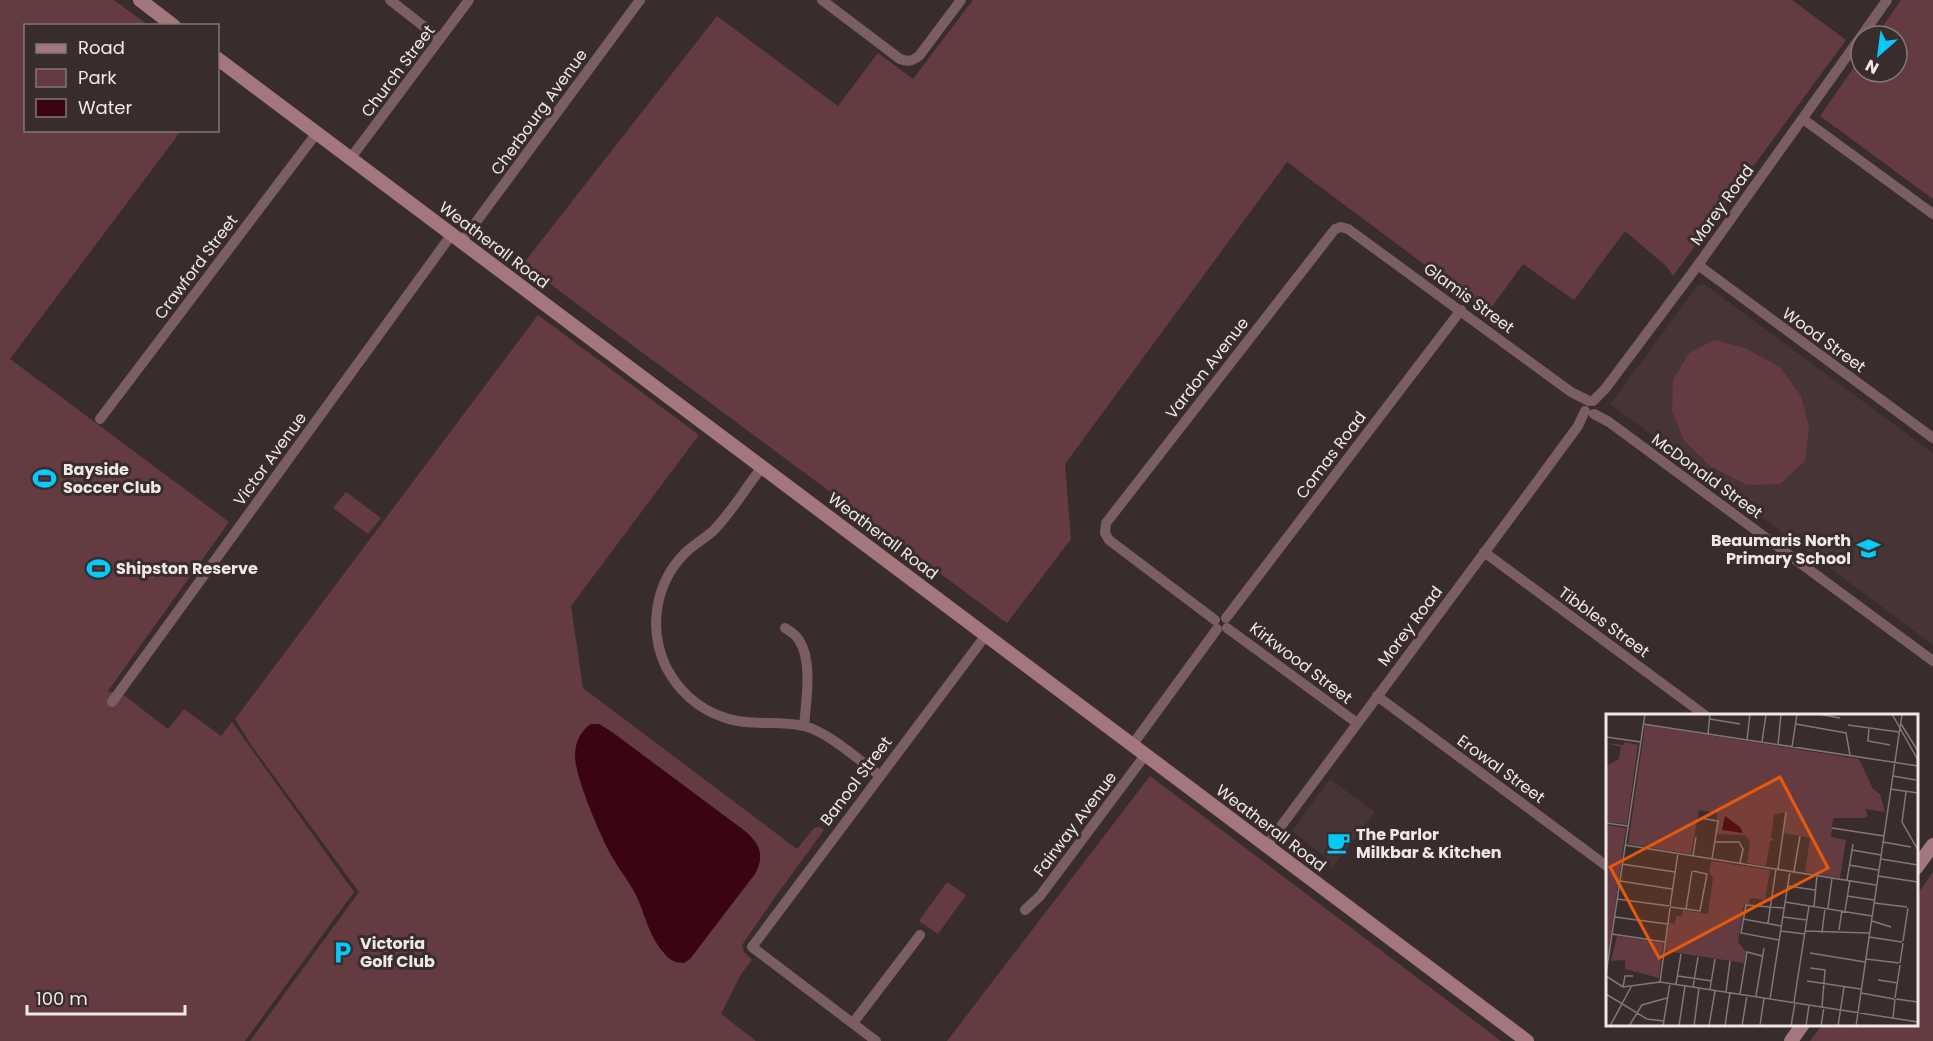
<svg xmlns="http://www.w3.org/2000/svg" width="1933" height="1041" font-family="Poppins,sans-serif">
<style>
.built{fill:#473436}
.green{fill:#643b40}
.water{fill:#3b0412}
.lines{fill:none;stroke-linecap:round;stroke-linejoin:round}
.street{stroke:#7b5e61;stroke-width:10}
.secondary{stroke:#a4777c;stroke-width:14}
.labels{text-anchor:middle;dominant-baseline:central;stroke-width:6;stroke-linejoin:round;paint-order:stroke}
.street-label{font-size:16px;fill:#f0e8e8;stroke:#392c2d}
.poi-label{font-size:16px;font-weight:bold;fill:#f0e8e8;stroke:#392c2d;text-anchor:start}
.inset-road{fill:none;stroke:#827778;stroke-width:1.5}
.view{fill:#e8590c;fill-opacity:0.15;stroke:#e8590c;stroke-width:3}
.inset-edge{fill:none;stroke:#f0e8e8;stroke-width:3}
</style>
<rect width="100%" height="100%" fill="#392c2d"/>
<g class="built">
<path d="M1704,284L1933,453V645L1610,404L1698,285Z"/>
<path d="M1330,779L1375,812L1332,868L1330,861L1292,831Z"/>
</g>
<g class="green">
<path d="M0,0H114L148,25L26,26V130L181,131L10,359L229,522L108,691L125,696L168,729L184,709L221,736L232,722L354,892L245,1041H0Z"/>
<path d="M973,0H1792L1846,40L1673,276L1666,266L1625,231L1574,300L1523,264L1488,312L1287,162L1065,464L1071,539L1007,623L523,264L717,16L838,106L878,53L913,79Z"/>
<path d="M1901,0H1933V199L1820,116L1861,57V72H1897V36H1876Z"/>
<path d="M538,315L699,435L571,606L583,688L797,849L814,828L820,827L824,830L773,900L742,945L744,952L752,960L741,974L721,1014L756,1041H250L359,892L251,745L235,719Z"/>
<path d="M1714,340L1745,348L1780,367L1801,396L1809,427L1805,461L1780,484L1747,485L1710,466L1684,440L1672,411L1673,380L1689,353Z"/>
<path d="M346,492L381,518L368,534L333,508Z"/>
<path d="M1150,776L1501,1041H947Z"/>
<path d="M1933,872V1041H1810L1822,1025L1916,1024L1917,895Z"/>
<path d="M947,882L966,895L938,934L919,921Z"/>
</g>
<path class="water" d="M591,724H599L612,732L745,831C760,844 765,855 755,874L690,959L684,963C676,963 669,960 664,953C649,937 645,914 636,895C630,883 621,872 614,860C602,841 575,777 575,756C575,743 580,731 591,724Z"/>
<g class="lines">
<g class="street">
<path d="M390,0L440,39"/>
<path d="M822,0L900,59C908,62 912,61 919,56L961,0"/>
<path d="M1803,119L1933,214"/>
<path d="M350,159L469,0"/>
<path d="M462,241L640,0"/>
<path d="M1698,265L1933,438"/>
<path d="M1593,401L1605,389L1698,265L1887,0"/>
<path d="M1594,414L1609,422L1933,661"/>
<path d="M100,419L316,134"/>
<path d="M763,466C746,487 732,512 713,531C704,539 693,545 684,554C655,584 648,629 666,667C678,690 698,709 723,717C749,727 777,720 804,726C828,732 859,760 879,775"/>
<path d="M1484,552L1706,716"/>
<path d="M1226,618L1461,310"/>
<path d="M1215,620L1109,540L1105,533L1106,523L1335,229L1341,227L1348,229L1571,392L1589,401"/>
<path d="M785,628C790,631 796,635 799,640C813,661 806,702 804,726"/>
<path d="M1227,628L1357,723"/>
<path d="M1377,696L1608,867"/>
<path d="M112,702L452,234"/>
<path d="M1133,744L1217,629"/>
<path d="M1267,845L1525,498L1578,426L1585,411"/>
<path d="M1025,910L1040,896L1146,754"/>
<path d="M853,1023L920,935"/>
<path d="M876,1041L752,947L986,635"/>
</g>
<g class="secondary">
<path d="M140,0L174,26"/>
<path d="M218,59L1527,1041"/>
<path d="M1916,868L1933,845"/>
<path d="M1791,1041L1803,1024"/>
</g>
</g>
<defs>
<symbol id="stadium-bare" viewBox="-9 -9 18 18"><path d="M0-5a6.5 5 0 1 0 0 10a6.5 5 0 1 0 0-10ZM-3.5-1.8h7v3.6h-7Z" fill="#04cbf9" stroke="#392c2d" stroke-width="2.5" paint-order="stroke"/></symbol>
<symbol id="school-bare" viewBox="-9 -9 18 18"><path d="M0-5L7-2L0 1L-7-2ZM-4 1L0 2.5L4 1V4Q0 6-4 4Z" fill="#04cbf9" stroke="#392c2d" stroke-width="2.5" paint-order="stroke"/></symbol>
<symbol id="cafe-bare" viewBox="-9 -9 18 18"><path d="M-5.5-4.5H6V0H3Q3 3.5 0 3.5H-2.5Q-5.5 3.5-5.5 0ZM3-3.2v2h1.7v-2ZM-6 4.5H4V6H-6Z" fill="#04cbf9" stroke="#392c2d" stroke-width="2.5" paint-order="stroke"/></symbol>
<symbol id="parking-bare" viewBox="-9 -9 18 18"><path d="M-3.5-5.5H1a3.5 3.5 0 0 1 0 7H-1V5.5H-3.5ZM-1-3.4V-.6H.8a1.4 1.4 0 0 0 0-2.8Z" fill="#04cbf9" stroke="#392c2d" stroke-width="2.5" paint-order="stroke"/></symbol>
</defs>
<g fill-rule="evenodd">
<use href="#stadium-bare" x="28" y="462" width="33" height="33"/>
<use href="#school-bare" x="1852" y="532" width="33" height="33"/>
<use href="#stadium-bare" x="82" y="552" width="33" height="33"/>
<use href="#cafe-bare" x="1322" y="826" width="33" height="33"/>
<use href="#parking-bare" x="326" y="936" width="33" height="33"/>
</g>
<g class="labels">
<g class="street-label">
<text transform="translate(398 71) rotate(-53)">Church Street</text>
<text transform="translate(539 112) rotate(-54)">Cherbourg Avenue</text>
<text transform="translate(1722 205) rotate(-54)">Morey Road</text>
<text transform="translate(494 245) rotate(37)">Weatherall Road</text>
<text transform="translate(196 267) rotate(-53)">Crawford Street</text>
<text transform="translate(1469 298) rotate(36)">Glamis Street</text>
<text transform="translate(1824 340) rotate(36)">Wood Street</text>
<text transform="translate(1207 368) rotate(-52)">Vardon Avenue</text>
<text transform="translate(1331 455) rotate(-53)">Comas Road</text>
<text transform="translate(270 459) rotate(-54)">Victor Avenue</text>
<text transform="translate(1707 476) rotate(36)">McDonald Street</text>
<text transform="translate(883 536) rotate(37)">Weatherall Road</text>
<text transform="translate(1604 622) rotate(36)">Tibbles Street</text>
<text transform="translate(1410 626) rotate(-53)">Morey Road</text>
<text transform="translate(1301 663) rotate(37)">Kirkwood Street</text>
<text transform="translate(1501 769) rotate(36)">Erowal Street</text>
<text transform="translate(856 781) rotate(-53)">Banool Street</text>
<text transform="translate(1075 824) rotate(-53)">Fairway Avenue</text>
<text transform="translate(1271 828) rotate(37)">Weatherall Road</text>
</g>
<g class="poi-label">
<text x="63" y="469">Bayside<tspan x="63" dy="18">Soccer Club</tspan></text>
<text x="1851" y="540" text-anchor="end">Beaumaris North<tspan x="1851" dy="18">Primary School</tspan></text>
<text x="116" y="568">Shipston Reserve</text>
<text x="1356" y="834">The Parlor<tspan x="1356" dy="18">Milkbar &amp; Kitchen</tspan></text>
<text x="360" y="943">Victoria<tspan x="360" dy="18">Golf Club</tspan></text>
</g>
</g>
<g transform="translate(1606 714)">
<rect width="312" height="312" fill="#392c2d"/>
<path d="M39,11L253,45L267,75L274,80L279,98L259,95L262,102L257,104H227L225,123L240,126L234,164L199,158L204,124L178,119L179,99H174L168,101L165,124L169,126L164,127L160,152L141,149L144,128L139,121L111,120V99L93,96L85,140L22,130ZM19,28L32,31L21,110L0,108V52L13,45L15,33L0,29L17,31ZM0,111L20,114L0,256ZM105,147L164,156L159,186L144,184L143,191L138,190L132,228L140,238L138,249L59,237L63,208L69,210L70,202H76L77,196L102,200L107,164L103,157ZM11,222L57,229L53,264L19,255V246L5,247Z" fill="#643b40"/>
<path d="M119,102L134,113L137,119L116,116Z" fill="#3b0412"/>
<path class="inset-road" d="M212,0L234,4M286,0L312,46M104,5L134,10M37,10L312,52M190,10L240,19L244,41M295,10L312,37M242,11L293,18M263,14L262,27L284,31M102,20L104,0M0,23L35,28M141,26L144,0M156,28L160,0M172,31L175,0M186,33L191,0M287,62L310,66M284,75L312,79M300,78L296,108L312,136M94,104L112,107L106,145M0,109L22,112M226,114L278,122M109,128H133L137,135L134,149M277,128L305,133M19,131L270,171M246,136L275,141M87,142L90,123M275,145L312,151M16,150L69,158M243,151L272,156M172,155L180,98M188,157L194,122M272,162L312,168M241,166L247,130M14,167L66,175M182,172L209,176M241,182L268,186M11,185L63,192M179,188L266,202M268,189L301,193M64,192L72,139M64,193L94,197L101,160L87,157M208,193L211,161M222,194L226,164M80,195L86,157M239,197L244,166M9,203L61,210M177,203L201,206M137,205L175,212M266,207L285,213M162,209L170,155M233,216L236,196M175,217L199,220M199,217L263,219M216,219L219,194M6,220L59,228M263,223L296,228M173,226L135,219L140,191L178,194M297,227L302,194M204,239L259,248M260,245L293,249M294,249L297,229M204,254L219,256L216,293M0,260L39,0M0,262L17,273L54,268L312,308M72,262L106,267M272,266L292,269M201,267L255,275M54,268L64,194M70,270L75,240M17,273L19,262H27M87,273L92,243M104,275L109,245M120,278L124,247M255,279L288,285M0,280L41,305L58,307M134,280L141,238L156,242M150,282L158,234M289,284L294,251M164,285L184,157M290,285L312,288M188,288L203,192M287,304L289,285M154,311L158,284M4,312L25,273M23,312L36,291L61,284M57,312L64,269M73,312L79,272M88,312L93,274M103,312L109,277M119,312L124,278M136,312L141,281M185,312L189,289M200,312L203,291M215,312L218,293M232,312L238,273M250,312L296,0"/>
<path class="view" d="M174,63L222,154L53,244L4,153Z"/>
<rect width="312" height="312" class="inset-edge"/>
</g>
<rect x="24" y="24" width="195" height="108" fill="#392c2d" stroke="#827778" stroke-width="1.5"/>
<rect x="36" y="44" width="30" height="9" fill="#a4777c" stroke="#827778" stroke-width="1.5"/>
<text x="78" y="54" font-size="18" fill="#f0e8e8">Road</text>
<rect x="36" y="69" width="30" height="18" fill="#643b40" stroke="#827778" stroke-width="1.5"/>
<text x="78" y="84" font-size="18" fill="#f0e8e8">Park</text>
<rect x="36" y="99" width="30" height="18" fill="#3b0412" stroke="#827778" stroke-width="1.5"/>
<text x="78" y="114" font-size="18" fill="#f0e8e8">Water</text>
<g transform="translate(1879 54) rotate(208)"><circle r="28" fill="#392c2d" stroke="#827778" stroke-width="1.5"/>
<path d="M0-4.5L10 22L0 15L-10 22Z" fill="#04cbf9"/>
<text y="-9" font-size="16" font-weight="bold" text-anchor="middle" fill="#f0e8e8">N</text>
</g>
<path d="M27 1005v9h158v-9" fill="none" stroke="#f0e8e8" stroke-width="3"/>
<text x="36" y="1005" font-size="18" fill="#f0e8e8" stroke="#392c2d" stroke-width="4.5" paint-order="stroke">100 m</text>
</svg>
